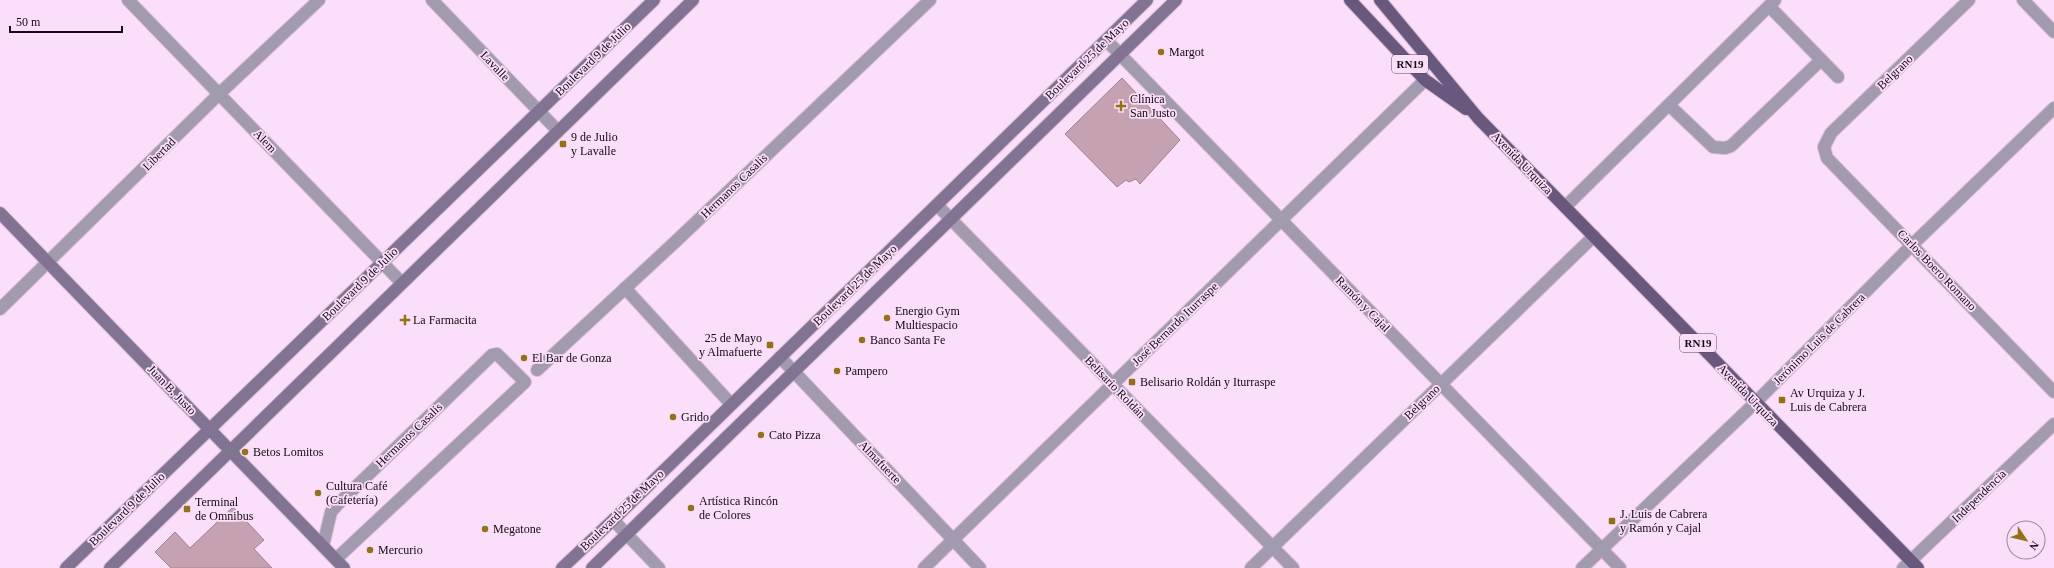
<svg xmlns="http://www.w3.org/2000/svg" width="2054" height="568" font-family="'Times New Roman',serif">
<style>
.building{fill:#c5a2b1;stroke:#a48190}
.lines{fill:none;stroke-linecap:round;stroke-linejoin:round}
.street-casing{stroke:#d6bcd4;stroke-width:14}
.secondary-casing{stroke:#d6bcd4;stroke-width:14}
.primary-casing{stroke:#d6bcd4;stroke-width:14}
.street{stroke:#a29aaf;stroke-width:12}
.secondary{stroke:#807492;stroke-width:12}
.primary{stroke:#68587d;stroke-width:12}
.poi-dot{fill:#937118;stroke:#fbdef9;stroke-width:1.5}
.labels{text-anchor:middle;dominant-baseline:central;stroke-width:3.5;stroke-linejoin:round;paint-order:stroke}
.shield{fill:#fbdef9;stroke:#594a57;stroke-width:1}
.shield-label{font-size:11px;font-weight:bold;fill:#130a12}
.poi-label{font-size:12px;fill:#130a12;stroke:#fbdef9;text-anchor:start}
.street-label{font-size:12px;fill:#130a12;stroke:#fbdef9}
</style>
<rect width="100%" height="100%" fill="#fbdef9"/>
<g class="building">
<path d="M1122,78L1180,140L1140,184L1136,179L1129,182L1126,180L1117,187L1065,134Z"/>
<path d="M233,507L264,540L254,549L272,568H171L155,552L175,532L190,548Z"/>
</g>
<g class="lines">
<defs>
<g id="street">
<path d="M128,0L402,283"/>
<path d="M432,0L558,131"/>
<path d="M1969,0L1831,133L1824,147L1827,158L2054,392"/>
<path d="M2023,0L2054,32"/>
<path d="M1769,6L1838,77"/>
<path d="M1106,40L1620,568"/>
<path d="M1669,105L1713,147L1725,148L1731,146L1821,60"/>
<path d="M937,205L1293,568"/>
<path d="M1565,207L1775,0"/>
<path d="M625,288L731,404"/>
<path d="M0,309L219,94L319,0"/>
<path d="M780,357L980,568"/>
<path d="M537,370L674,243L930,0"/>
<path d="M613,520L659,568"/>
<path d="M323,546L331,512L338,504L492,355L497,354L525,382L336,559"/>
<path d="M924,568L1425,80"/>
<path d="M1251,568L1594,236"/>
<path d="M1582,568L1755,403L1913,244L2054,108"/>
<path d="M1903,568L2054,424"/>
</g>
<g id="secondary">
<path d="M0,213L344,568"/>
<path d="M66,568L654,0"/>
<path d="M110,568L693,0"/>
<path d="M562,568L613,520L1147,0"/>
<path d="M592,568L1176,0"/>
</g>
<g id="primary">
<path d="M1350,0L1425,80L1466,109"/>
<path d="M1380,0L1478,118L1918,568"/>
</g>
</defs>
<use href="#street" class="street-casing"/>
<use href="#secondary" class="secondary-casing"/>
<use href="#primary" class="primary-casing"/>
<use href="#street" class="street"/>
<use href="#secondary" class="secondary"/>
<use href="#primary" class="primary"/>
</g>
<g class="poi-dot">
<circle cx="1161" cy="52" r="4"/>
<path d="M1119 100h4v4h4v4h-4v4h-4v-4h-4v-4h4z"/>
<rect x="559" y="140" width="8" height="8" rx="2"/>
<circle cx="887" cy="318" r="4"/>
<path d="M403 314h4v4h4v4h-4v4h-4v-4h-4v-4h4z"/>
<circle cx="862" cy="340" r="4"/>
<rect x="766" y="341" width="8" height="8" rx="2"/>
<circle cx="524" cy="358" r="4"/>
<circle cx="837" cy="371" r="4"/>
<rect x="1128" y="378" width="8" height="8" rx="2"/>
<rect x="1778" y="396" width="8" height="8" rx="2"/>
<circle cx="673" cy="417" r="4"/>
<circle cx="761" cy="435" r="4"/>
<circle cx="245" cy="452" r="4"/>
<circle cx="318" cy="493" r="4"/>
<circle cx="691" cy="508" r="4"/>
<rect x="183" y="505" width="8" height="8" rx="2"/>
<rect x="1608" y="517" width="8" height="8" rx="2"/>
<circle cx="485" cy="529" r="4"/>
<circle cx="370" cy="550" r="4"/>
</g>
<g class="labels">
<g class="shield">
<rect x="1392" y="55" width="36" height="18" rx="3"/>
<rect x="1680" y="334" width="36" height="18" rx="3"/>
</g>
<g class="shield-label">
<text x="1410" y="64">RN19</text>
<text x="1698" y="343">RN19</text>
</g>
<g class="poi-label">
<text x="1169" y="52">Margot</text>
<text x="1130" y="99">Clínica<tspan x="1130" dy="14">San Justo</tspan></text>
<text x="571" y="137">9 de Julio<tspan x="571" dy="14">y Lavalle</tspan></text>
<text x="895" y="311">Energio Gym<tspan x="895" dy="14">Multiespacio</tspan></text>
<text x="413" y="320">La Farmacita</text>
<text x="762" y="338" text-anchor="end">25 de Mayo<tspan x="762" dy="14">y Almafuerte</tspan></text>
<text x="870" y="340">Banco Santa Fe</text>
<text x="532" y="358">El Bar de Gonza</text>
<text x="845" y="371">Pampero</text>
<text x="1140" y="382">Belisario Roldán y Iturraspe</text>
<text x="1790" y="393">Av Urquiza y J.<tspan x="1790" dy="14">Luis de Cabrera</tspan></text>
<text x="681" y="417">Grido</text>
<text x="769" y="435">Cato Pizza</text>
<text x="253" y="452">Betos Lomitos</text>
<text x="326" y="486">Cultura Café<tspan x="326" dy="14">(Cafetería)</tspan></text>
<text x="699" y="501">Artística Rincón<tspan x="699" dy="14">de Colores</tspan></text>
<text x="195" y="502">Terminal<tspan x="195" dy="14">de Omnibus</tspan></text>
<text x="1620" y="514">J. Luis de Cabrera<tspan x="1620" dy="14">y Ramón y Cajal</tspan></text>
<text x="493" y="529">Megatone</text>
<text x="378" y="550">Mercurio</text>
</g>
<g class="street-label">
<text transform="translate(593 59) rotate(-44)">Boulevard 9 de Julio</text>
<text transform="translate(1087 59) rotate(-44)">Boulevard 25 de Mayo</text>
<text transform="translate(495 66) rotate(46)">Lavalle</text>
<text transform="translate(1895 72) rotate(-44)">Belgrano</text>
<text transform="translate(265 141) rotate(46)">Alem</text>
<text transform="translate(159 154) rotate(-45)">Libertad</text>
<text transform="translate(1522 163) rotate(46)">Avenida Urquiza</text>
<text transform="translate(734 186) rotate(-44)">Hermanos Casalis</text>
<text transform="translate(1937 270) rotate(46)">Carlos Boero Romano</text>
<text transform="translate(360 284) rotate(-44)">Boulevard 9 de Julio</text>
<text transform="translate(855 285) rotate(-44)">Boulevard 25 de Mayo</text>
<text transform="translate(1363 304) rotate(46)">Ramón y Cajal</text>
<text transform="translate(1175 324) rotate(-44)">José Bernardo Iturraspe</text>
<text transform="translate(1819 339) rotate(-45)">Jerónimo Luis de Cabrera</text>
<text transform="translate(1115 387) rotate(46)">Belisario Roldán</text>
<text transform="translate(172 390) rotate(46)">Juan B. Justo</text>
<text transform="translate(1748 395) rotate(46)">Avenida Urquiza</text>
<text transform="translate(1422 402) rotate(-44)">Belgrano</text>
<text transform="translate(409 435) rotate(-44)">Hermanos Casalis</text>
<text transform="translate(880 462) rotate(46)">Almafuerte</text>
<text transform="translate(1979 496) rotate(-44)">Independencia</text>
<text transform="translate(127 509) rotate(-44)">Boulevard 9 de Julio</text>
<text transform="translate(622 510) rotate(-44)">Boulevard 25 de Mayo</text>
</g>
</g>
<g transform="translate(2026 540) rotate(125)"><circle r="19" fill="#fbdef9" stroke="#9e899d"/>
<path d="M0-3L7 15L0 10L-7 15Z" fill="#937118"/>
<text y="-6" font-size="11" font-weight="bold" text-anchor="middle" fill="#130a12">N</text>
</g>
<path d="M10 26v6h112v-6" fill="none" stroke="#130a12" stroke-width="2"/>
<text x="16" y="26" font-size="12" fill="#130a12" stroke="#fbdef9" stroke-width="3" paint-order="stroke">50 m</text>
</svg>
